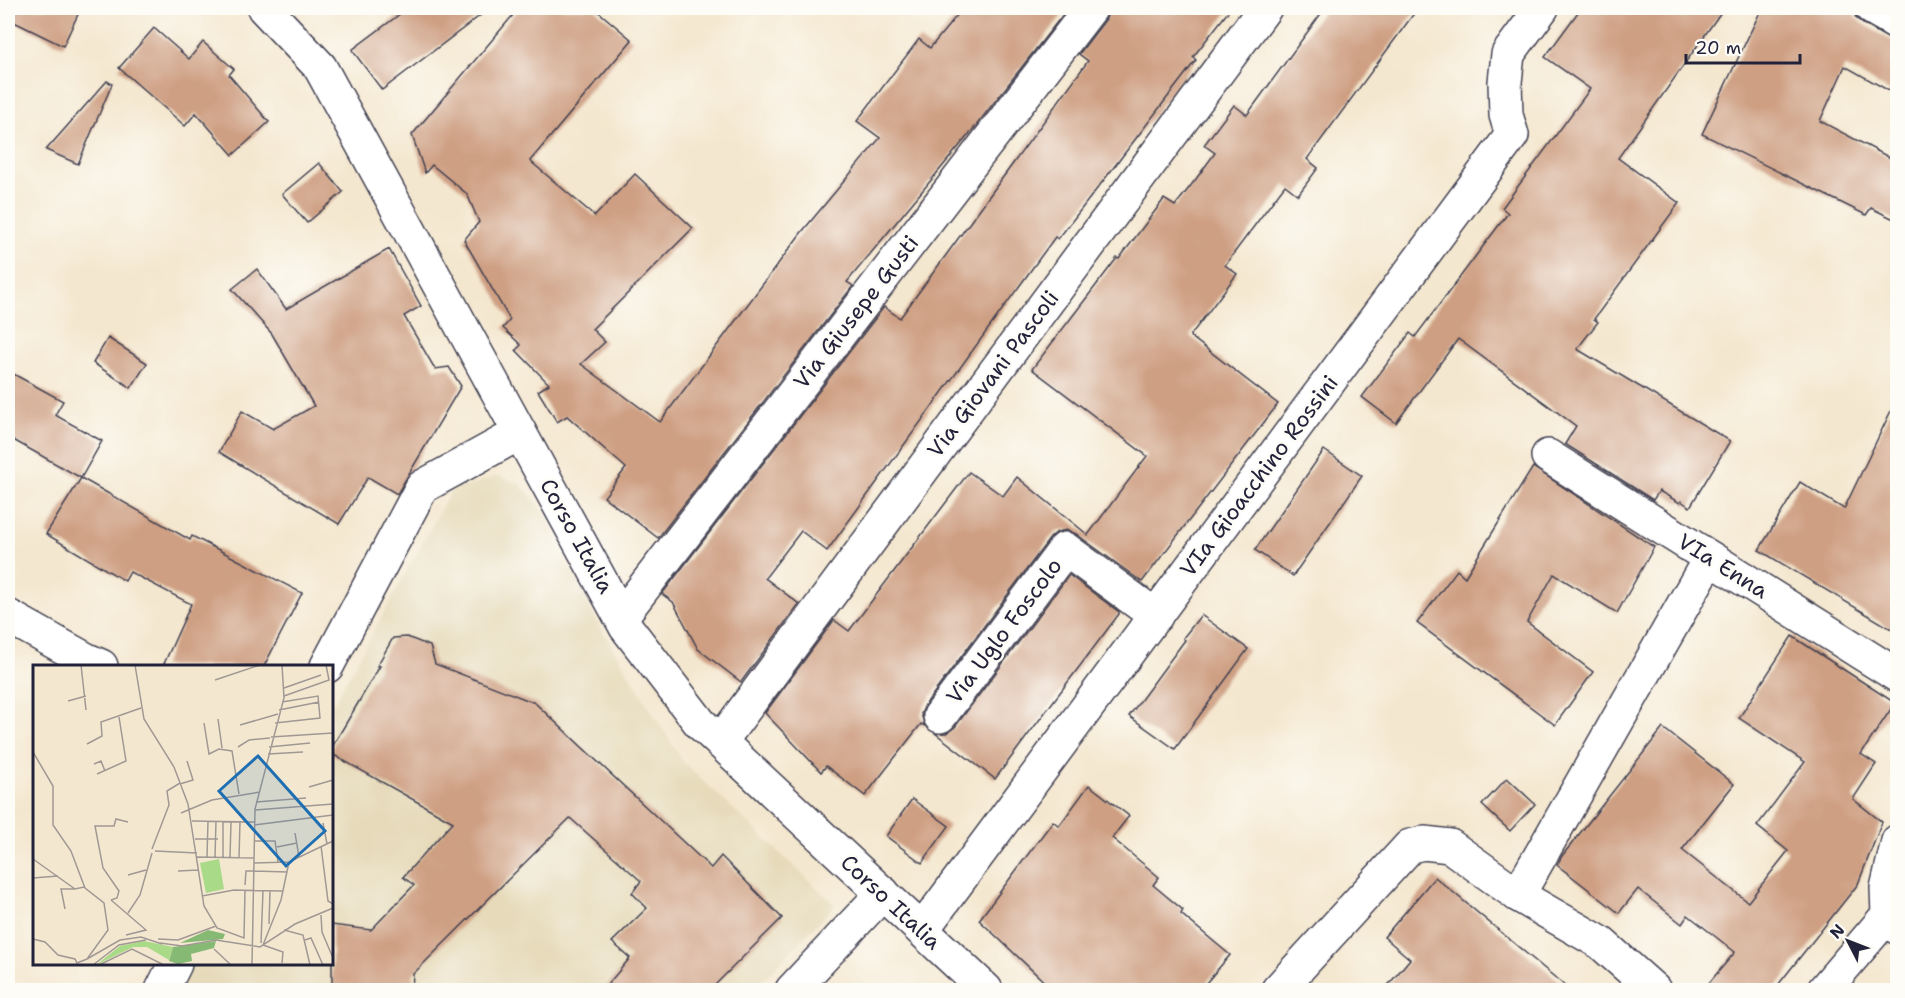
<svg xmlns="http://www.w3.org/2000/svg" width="1905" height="998" font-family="'Shantell Sans',sans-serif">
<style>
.built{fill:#e6daba}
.building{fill:#ce9f82}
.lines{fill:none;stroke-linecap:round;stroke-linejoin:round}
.minor-casing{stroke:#424051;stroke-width:36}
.tertiary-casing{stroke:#424051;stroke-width:36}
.minor{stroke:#fff;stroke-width:33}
.tertiary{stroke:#fff;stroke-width:33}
.labels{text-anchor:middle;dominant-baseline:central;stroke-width:5;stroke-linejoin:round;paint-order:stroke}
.street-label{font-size:22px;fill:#22223b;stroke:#fdfcf7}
.inset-road{fill:none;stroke:#a09894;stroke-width:1.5}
.view{fill:#1f6fb2;fill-opacity:0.15;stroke:#1f6fb2;stroke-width:3}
.inset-edge{fill:none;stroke:#22223b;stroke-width:3}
</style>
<rect width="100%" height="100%" fill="#fdfcf7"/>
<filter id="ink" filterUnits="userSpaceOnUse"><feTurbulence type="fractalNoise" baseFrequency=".0167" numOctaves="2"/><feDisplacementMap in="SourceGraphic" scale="12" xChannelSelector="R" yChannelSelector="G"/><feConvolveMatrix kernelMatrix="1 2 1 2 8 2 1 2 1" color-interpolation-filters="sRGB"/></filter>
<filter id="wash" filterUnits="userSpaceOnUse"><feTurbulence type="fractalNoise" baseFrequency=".008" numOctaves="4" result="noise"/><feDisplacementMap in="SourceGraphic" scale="24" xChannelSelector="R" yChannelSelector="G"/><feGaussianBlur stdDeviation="1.35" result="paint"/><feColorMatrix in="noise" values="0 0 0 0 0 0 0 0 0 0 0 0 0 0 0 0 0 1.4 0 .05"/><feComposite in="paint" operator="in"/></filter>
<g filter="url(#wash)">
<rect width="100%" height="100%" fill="#f4e7cf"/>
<path class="built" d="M499,476L520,484L541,508L597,622L682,761L835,905L753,990H188L180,983L190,964H332V707L451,491Z"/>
<g id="blocks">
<g class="building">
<path d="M8,8H81L63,46L8,19Z"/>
<path d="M408,8H490L382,90L352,50Z"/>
<path d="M519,8H594L632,40L530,161L595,216L635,174L693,228L592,329L605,342L581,364L660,422L801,233L880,138L857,121L919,39L930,48L963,8H1068L975,127L847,282L853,286L658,538L604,497L626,468L567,416L557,422L538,391L549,384L516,350L521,345L503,328L510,320L464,240L479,222L467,194L432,165L425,173L412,135Z"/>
<path d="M1109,8H1231L1193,57L1196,60L1121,158L1058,239L1055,237L827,551L801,531L765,578L799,604L741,682L698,649L673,602L662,594L884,307L900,318L1088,61L1079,54L1106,19Z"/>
<path d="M1325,8H1418L1307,159L1318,168L1298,195L1285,185L1225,265L1237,274L1190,336L1278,404L1142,582L1076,534L1067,530L1057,532L1050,538L925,705L921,714L925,726L921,724L865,796L826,766L821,772L765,713L834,620L849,631L969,472L1003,496L1017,477L1088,535L1147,456L1032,369L1117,258L1119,259L1164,199L1175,206L1196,179L1215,153L1204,145L1234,105L1247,115Z"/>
<path d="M1581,8H1724L1618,158L1679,203L1594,319L1598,322L1577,349L1730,441L1690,507L1681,501L1680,503L1659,491L1653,500L1565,444L1576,426L1458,339L1396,423L1362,397L1410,333L1415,337L1508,213L1502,208L1590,89L1545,57Z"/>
<path d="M1762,8H1852L1856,18L1863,24L1889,39L1898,42V96L1845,66L1820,121L1898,162V221L1871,208L1866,215L1702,134Z"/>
<path d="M154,28L189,59L203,42L234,69L229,75L269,122L233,155L196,113L185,126L119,68Z"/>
<path d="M107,81L112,84L78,164L46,150Z"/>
<path d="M319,163L343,192L307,223L282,194Z"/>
<path d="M389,249L421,306L404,316L435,369L449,367L461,386L397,494L368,477L339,524L219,452L242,411L273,429L314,406L272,334L232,289L257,269L286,309Z"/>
<path d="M108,338L147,363L131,388L93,363Z"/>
<path d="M8,371L63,401L55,415L102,441L81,478L8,437Z"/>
<path d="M1898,396V633L1759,550L1800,482L1844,509Z"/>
<path d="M1324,450L1362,476L1293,576L1255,550Z"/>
<path d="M1533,467L1654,547L1617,613L1554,574L1527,622L1593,672L1555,725L1417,623L1457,570L1465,577Z"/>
<path d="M81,478L190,540L192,536L302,593L264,666H163L191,604L130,572L125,581L46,534Z"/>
<path d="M1069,575L1119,612V614L995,779L935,733H947L955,727Z"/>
<path d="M1201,615L1248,649L1175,749L1129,716L1185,640L1183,638Z"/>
<path d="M1792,636L1895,703L1861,754L1876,764L1853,799L1882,822L1858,884L1774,990H1703L1735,952L1688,915L1682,924L1638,889L1619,913L1557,865L1562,856L1663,728L1734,784L1682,850L1748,902L1788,851L1757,826L1805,762L1739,718Z"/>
<path d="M407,637L430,646L435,664L535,703L711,868L721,856L782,918L710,990H603L630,958L612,942L647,908L632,893L641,881L570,818L413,974L412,990H332V925L371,930L414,885L403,877L453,822L332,754V747L380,666H377L393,638Z"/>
<path d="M1507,778L1535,804L1510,831L1482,805Z"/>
<path d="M1089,785L1129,816L1112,838L1159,877L1153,885L1183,910L1181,914L1230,955L1200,990H1053L979,920L1053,821L1059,826Z"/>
<path d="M912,799L949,826L922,863L886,836Z"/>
<path d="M1435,877L1570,990H1384L1410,959L1384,937Z"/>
</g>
</g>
</g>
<g filter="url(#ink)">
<use href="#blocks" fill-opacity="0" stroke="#424051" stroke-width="1.5"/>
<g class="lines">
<defs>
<g id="minor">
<path d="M1872,8L1898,23"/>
<path d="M1548,456L1898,676"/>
<path d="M8,616L85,659L101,666"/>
<path d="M621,617L1091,8"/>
<path d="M327,666L422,487L520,433"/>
<path d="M940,716L1065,549L1156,616"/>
<path d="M721,741L1265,8"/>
<path d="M1518,895L1710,558"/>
<path d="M922,930L1512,135L1506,115L1505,82L1508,54L1542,8"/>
<path d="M162,990L175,964"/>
<path d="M792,990L883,893"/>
<path d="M1278,990L1410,846L1424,843L1450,846L1518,895L1601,943L1654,990"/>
<path d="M1824,990L1888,915"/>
</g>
<g id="tertiary">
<path d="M264,8L320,67L626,627L700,723L986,990"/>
<path d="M1898,841L1887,888L1888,915L1898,928"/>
</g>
</defs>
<use href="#minor" class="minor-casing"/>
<use href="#tertiary" class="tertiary-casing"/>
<use href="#minor" class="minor"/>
<use href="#tertiary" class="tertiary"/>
</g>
</g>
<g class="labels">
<g class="street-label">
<text transform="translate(856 312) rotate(-52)">Via Giusepe Gusti</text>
<text transform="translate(993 374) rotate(-53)">Via Giovani Pascoli</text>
<text transform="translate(1259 476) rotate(-53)">VIa Gioacchino Rossini</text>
<text transform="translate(577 536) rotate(61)">Corso Italia</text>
<text transform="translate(1723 566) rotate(32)">VIa Enna</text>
<text transform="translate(1004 631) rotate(-53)">Via Uglo Foscolo</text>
<text transform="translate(891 902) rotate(43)">Corso Italia</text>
</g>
</g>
<g transform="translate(33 665)">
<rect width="300" height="300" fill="#f4e7cf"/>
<path d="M186,194L191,224L173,228L167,198ZM111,276L140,282L136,295L114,282H100L63,300L87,281Z" fill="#a8da88"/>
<path d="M175,265L192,269L190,274L147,278ZM183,276L181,283L158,289L159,296L145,299L136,296L140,282Z" fill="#86ba74"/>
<path class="inset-road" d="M48,0L53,45M102,0L111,54L141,102L155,139L171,241L184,263L211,273L212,225M182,15L227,0M251,23L288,10M251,31L296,15L293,0M35,36L53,31M246,45L286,37M185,54L189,83M171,58L176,89L186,84L199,86L206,129M242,58L287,53L285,31L249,37M207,60L245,49M238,72L300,68M54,79L69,71L68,57L108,43M205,82L216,75L237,73M236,82L277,78M0,87L20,121V160L38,186L52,223L71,238L75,265L54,294L87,275L108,272L129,279M235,89L270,87M61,99L68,96L72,106M64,109L93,96L86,52M147,119L160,115L154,96M276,122L300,115M223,137L273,133M222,145L300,139M148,148L179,135L227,127M159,156L221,157M290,158L294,179M221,160L300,150M262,168L266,192M162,174H185M221,176H242L245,197M288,181L295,236L300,239M244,182L264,178M119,184L136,140L134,126L147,118M122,186L164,188M164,192L221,193M174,192L175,156M182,192L183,156M190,192V157M197,192L198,157M206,193L207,157M0,194L42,224L51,222M221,198L256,197L300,176M145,206L165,205M220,206L254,207M95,210L113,205M0,213L25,211M212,220L213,206H220M169,231L201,225L250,226M78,235L84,233L86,226L70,203L62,161H81L83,154L95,157M78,235L113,265L93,270M32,244L28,224H42M95,248L107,230L119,188M288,250L289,267L300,293M236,259L237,226M251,265L270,270L277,300M0,274L12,277L25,290L42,294L44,298L54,294M125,274L145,275L183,261M272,275L278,273L290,300M127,278L149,281L183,275L227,282L262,259L300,243M228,278L230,226M181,284L198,300M249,298L250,287L230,280L248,235L256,197M60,300L86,280L113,275M66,300L99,284L131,300M219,300L222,144L251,33L249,0"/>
<path class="view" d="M225,91L292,166L253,201L186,126Z"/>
<rect width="300" height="300" class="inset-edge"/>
</g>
<rect width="1905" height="998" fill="none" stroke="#fdfcf7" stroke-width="30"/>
<g transform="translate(1848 941) rotate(312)" stroke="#fdfcf7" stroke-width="4.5" paint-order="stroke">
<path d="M0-4.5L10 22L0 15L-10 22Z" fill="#22223b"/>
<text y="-9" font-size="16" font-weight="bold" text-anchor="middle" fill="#22223b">N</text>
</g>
<path d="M1686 54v9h114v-9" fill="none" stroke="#22223b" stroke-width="3"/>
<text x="1695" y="54" font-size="18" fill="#22223b" stroke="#fdfcf7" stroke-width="4.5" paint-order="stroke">20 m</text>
</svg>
